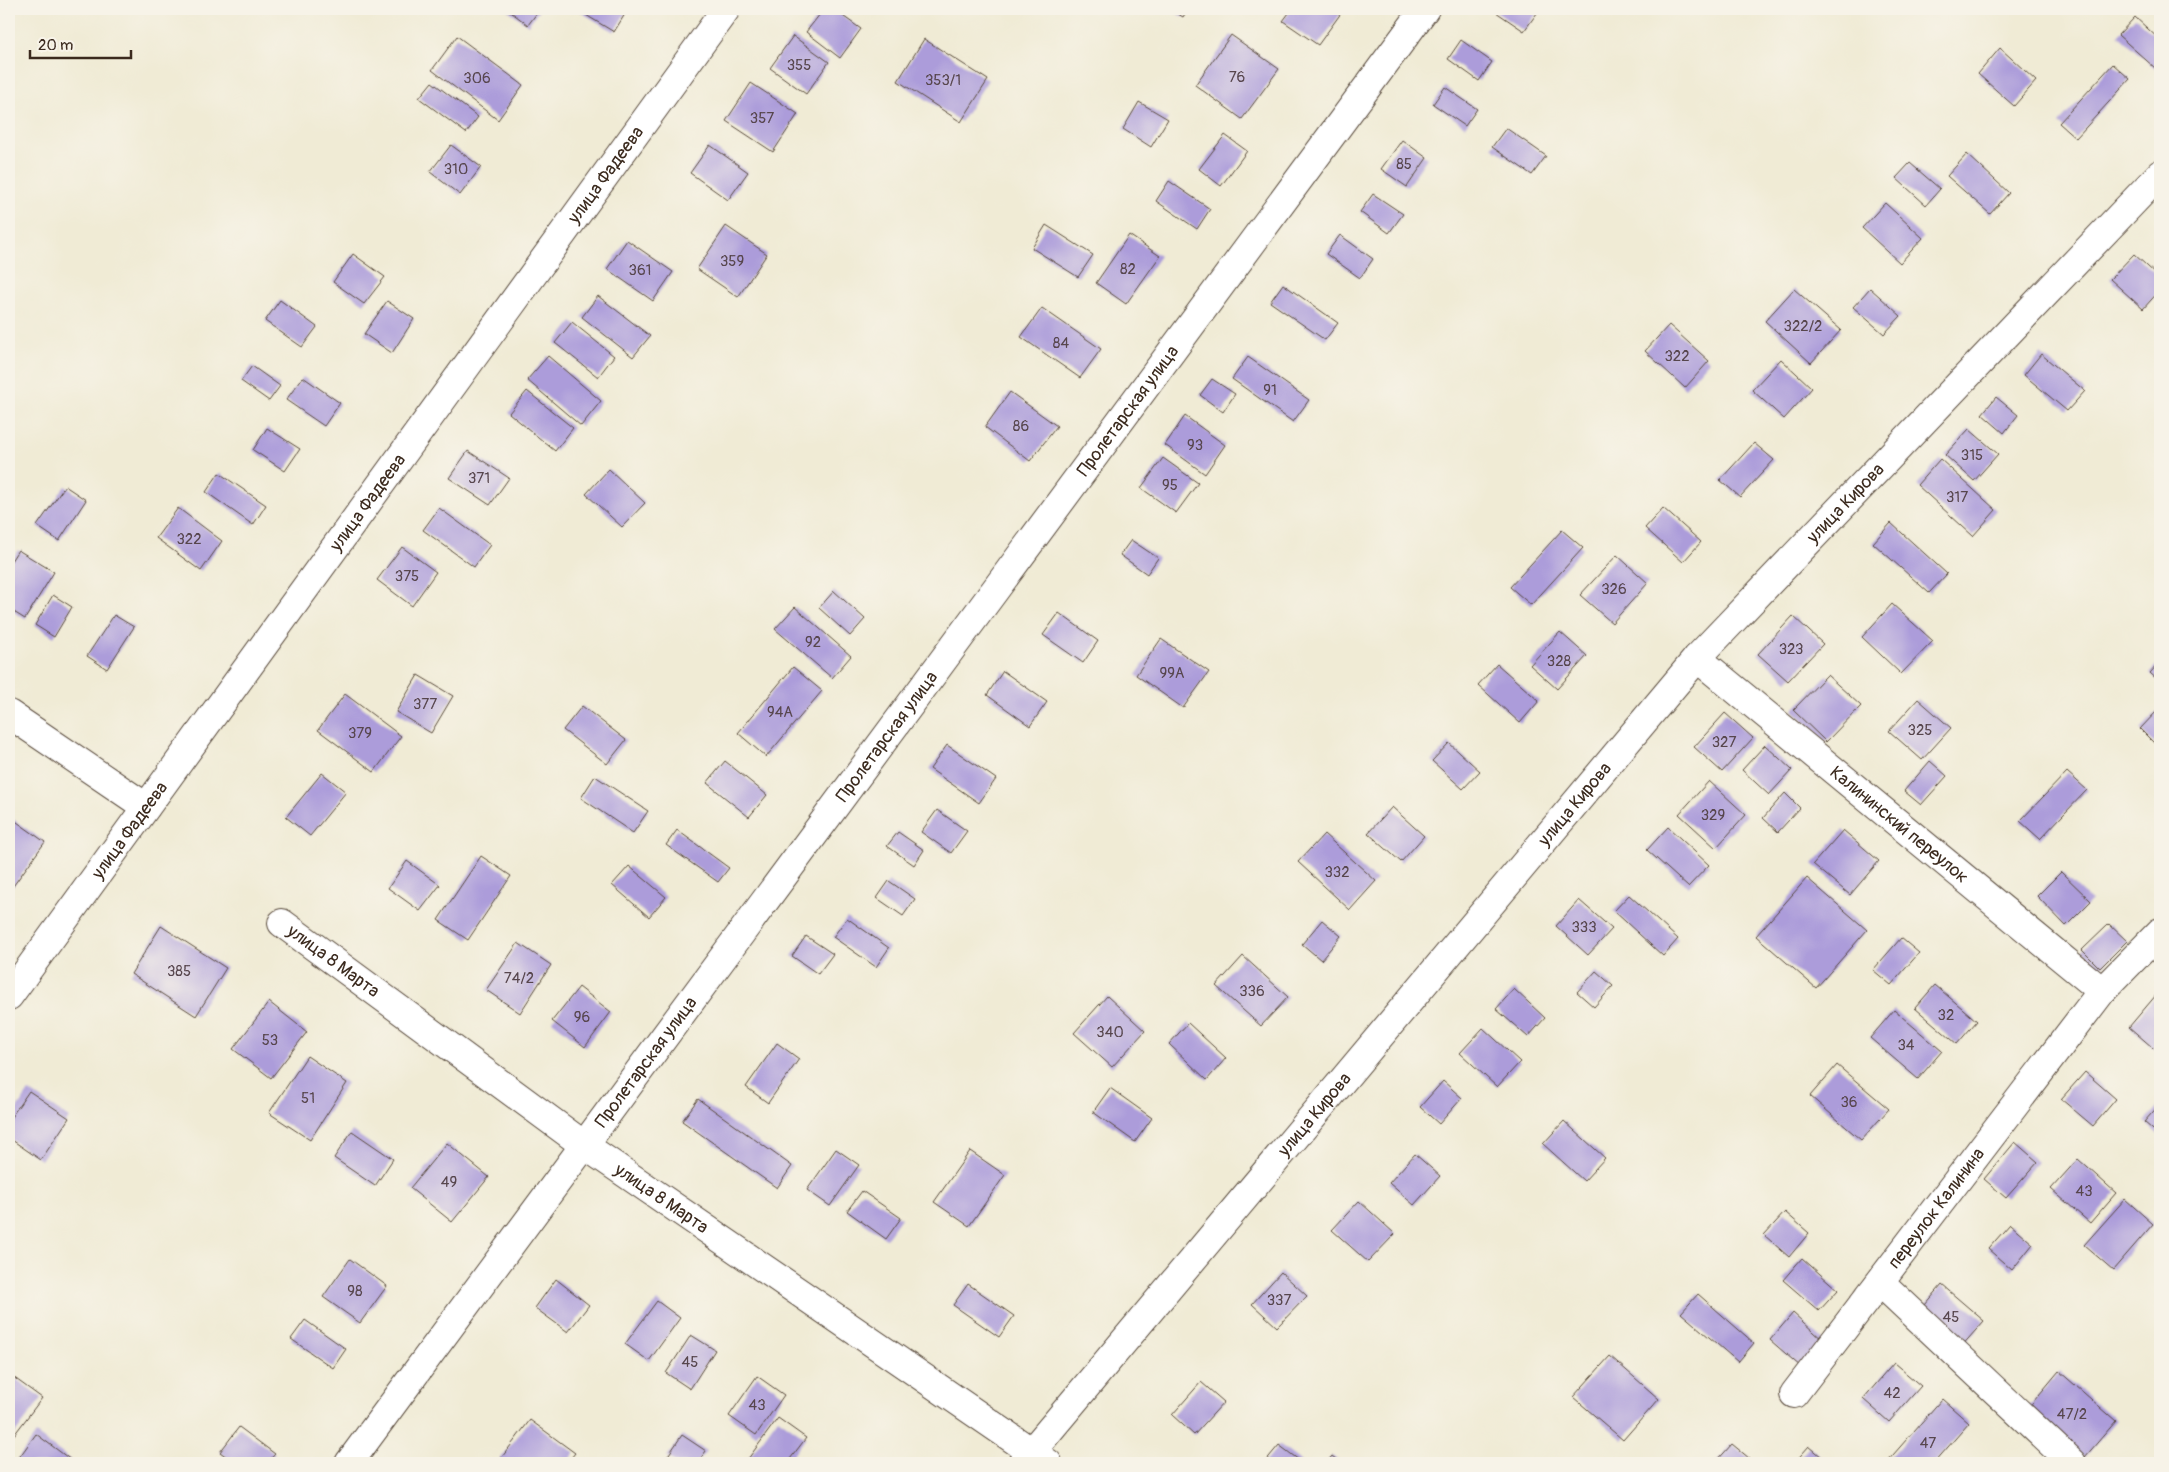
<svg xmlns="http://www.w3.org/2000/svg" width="2169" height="1472" font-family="Pangolin,sans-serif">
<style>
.building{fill:#ac9cda}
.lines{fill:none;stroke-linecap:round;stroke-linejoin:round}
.minor-casing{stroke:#564739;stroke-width:30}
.major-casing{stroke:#564739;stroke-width:30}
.minor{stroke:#fff;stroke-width:28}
.major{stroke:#fff;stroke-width:28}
.labels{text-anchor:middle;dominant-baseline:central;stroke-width:5;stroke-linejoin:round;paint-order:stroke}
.number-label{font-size:15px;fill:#57464d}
.street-label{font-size:18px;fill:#3b2a1e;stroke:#f7f3e8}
</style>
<rect width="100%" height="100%" fill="#f7f3e8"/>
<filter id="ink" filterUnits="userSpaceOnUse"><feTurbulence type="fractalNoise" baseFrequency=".02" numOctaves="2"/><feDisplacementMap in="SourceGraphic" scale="10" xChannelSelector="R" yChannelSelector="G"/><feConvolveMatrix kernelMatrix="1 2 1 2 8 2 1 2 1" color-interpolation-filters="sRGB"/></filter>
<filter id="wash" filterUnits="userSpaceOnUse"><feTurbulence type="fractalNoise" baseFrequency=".0096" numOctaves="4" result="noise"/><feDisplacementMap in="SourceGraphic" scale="20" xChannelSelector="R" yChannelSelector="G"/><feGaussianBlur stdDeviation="1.12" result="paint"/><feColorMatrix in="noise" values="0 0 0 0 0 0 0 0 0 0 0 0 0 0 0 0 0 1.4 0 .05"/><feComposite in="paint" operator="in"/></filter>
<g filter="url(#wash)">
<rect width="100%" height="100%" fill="#f0ebd5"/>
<g id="blocks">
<g class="building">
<path d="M507,9H540L528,25Z"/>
<path d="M576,9H628L614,32Z"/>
<path d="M824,9H833L861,29L840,58L806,32Z"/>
<path d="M1170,9H1188L1183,17Z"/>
<path d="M1292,9H1344L1318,45L1283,21Z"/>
<path d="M1498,9H1540L1524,31L1496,12Z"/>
<path d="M2135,17L2160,40V62L2155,68L2118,35Z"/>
<path d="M1231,35L1279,69L1242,119L1195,85Z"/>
<path d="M457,36L523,85L498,120L432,70Z"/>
<path d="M793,36L829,62L806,94L770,68Z"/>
<path d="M924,39L988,80L961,122L898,81Z"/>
<path d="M1461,40L1492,62L1479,81L1448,59Z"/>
<path d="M2000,48L2036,81L2014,106L1978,74Z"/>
<path d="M2113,64L2130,79L2076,138L2059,123Z"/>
<path d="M432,82L478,117L466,133L419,98Z"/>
<path d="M751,83L798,114L773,152L726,121Z"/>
<path d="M1445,87L1477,109L1465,126L1433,104Z"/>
<path d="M1139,102L1168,119L1151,147L1123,129Z"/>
<path d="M1506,128L1546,156L1532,175L1492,147Z"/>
<path d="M1225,135L1247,151L1221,186L1199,169Z"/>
<path d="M1402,140L1427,158L1407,187L1381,169Z"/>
<path d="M451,145L481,167L460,195L430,172Z"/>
<path d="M710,145L748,172L728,200L690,173Z"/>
<path d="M1967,154L2009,193L1990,214L1947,176Z"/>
<path d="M1910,163L1940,189L1926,205L1896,178Z"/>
<path d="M1169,181L1210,209L1197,229L1156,201Z"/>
<path d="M1373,194L1403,214L1389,233L1360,212Z"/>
<path d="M1885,203L1923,238L1900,263L1862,228Z"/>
<path d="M1046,225L1093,255L1078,277L1032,248Z"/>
<path d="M726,226L767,254L738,297L697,269Z"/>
<path d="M1129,235L1160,256L1126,304L1096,283Z"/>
<path d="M1340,235L1373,259L1360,278L1326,254Z"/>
<path d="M627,240L673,272L653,301L607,269Z"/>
<path d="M353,254L385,277L364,304L333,282Z"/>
<path d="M2134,254L2160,278V290L2143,309L2110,279Z"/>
<path d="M1283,284L1338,323L1325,340L1270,302Z"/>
<path d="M1870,288L1901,316L1884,334L1853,307Z"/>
<path d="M1794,289L1841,330L1811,363L1765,321Z"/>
<path d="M598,296L650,336L633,357L582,317Z"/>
<path d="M280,300L317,327L302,347L265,321Z"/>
<path d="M387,301L414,319L392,353L364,334Z"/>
<path d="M1042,308L1101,349L1080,378L1021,337Z"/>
<path d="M572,322L614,356L598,377L555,343Z"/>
<path d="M1669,325L1709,361L1685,388L1645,351Z"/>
<path d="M2041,354L2085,391L2067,411L2024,375Z"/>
<path d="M548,356L601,401L581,426L527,380Z"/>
<path d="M1248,357L1309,400L1293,422L1232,379Z"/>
<path d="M1781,359L1812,388L1784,419L1752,390Z"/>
<path d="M252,366L280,386L269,401L241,381Z"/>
<path d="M303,377L340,403L324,426L286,400Z"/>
<path d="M1212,379L1235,394L1223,412L1200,395Z"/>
<path d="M527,391L573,428L555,451L509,413Z"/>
<path d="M1010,392L1057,426L1030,461L985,427Z"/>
<path d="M1996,397L2018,415L2004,433L1982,414Z"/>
<path d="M1185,416L1225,445L1205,474L1165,445Z"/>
<path d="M267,428L300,449L285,471L253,450Z"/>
<path d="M1969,429L1998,454L1974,481L1945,455Z"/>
<path d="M1754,443L1774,460L1740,497L1720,480Z"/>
<path d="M468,451L509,478L490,505L449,478Z"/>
<path d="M1163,458L1198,483L1176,513L1141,488Z"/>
<path d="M1940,459L1996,510L1973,536L1917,485Z"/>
<path d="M609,469L645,503L622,527L586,494Z"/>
<path d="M219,473L266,505L253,525L206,492Z"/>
<path d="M65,486L86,500L59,541L37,526Z"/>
<path d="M178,508L222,541L201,571L156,538Z"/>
<path d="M439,508L490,545L474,567L423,530Z"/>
<path d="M1663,508L1701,542L1683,562L1645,528Z"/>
<path d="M1891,523L1947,574L1929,593L1873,543Z"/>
<path d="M1562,530L1583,548L1531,605L1510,587Z"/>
<path d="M1131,540L1158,558L1147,574L1120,555Z"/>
<path d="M402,547L436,572L412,606L377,580Z"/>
<path d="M18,550L54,572L25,619L9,609V564Z"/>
<path d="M1617,555L1648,583L1612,623L1580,595Z"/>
<path d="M834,591L865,619L850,636L819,608Z"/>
<path d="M53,595L72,607L54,637L35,625Z"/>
<path d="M1892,604L1933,641L1901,674L1862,637Z"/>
<path d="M795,607L851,656L832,678L775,629Z"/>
<path d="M1059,613L1098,641L1083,663L1043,635Z"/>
<path d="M114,615L134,627L107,669L87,656Z"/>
<path d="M1793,616L1823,644L1788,681L1758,654Z"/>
<path d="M1560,632L1587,656L1557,689L1530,665Z"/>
<path d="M1161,639L1209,672L1183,708L1136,675Z"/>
<path d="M2160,662V682L2150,673Z"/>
<path d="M1497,664L1539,701L1520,723L1478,685Z"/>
<path d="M793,667L822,691L766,757L738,733Z"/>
<path d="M1003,671L1047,702L1030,726L987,695Z"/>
<path d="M418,675L453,696L431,733L396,712Z"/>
<path d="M1827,675L1861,706L1826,742L1793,710Z"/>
<path d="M345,694L401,736L374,772L318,730Z"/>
<path d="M1918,699L1951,728L1922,760L1889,731Z"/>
<path d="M582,706L626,740L607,764L563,730Z"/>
<path d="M2157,711L2160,714V749L2140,729Z"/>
<path d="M1725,713L1753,738L1722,772L1694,747Z"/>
<path d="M1449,743L1480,771L1463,789L1432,761Z"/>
<path d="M947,745L996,779L979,803L930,769Z"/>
<path d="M1765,745L1792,770L1769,795L1742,770Z"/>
<path d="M725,761L767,795L749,817L707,783Z"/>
<path d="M1930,761L1947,776L1921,805L1904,791Z"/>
<path d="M2067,772L2087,790L2040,839L2020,821Z"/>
<path d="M322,773L346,792L310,836L286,817Z"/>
<path d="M595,776L648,811L633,833L581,798Z"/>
<path d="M1709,781L1746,815L1716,848L1679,814Z"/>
<path d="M1785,793L1800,808L1778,832L1763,818Z"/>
<path d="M1392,807L1424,836L1401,862L1368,833Z"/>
<path d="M937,810L967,831L951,853L921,832Z"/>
<path d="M10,817L45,842L11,889L9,887Z"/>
<path d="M1668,827L1709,865L1688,887L1647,850Z"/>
<path d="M677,830L729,868L718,882L666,845Z"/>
<path d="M1843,830L1879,861L1850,895L1813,864Z"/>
<path d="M898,832L924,850L914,865L887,846Z"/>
<path d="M1324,834L1376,881L1350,910L1298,862Z"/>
<path d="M481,856L511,876L468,940L438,920Z"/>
<path d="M407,861L440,885L420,911L388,888Z"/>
<path d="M629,866L666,897L649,917L612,885Z"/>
<path d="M2061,872L2091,901L2066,926L2037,896Z"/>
<path d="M1807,878L1867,930L1816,988L1756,936Z"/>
<path d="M889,881L915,899L903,916L877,898Z"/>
<path d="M1629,895L1678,939L1663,956L1614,911Z"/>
<path d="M1579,900L1612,929L1588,955L1556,926Z"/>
<path d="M847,918L889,948L876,967L833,937Z"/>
<path d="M1322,920L1341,936L1321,960L1302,944Z"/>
<path d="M2109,924L2127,941L2100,968L2082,950Z"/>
<path d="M161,926L226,968L196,1016L131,974Z"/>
<path d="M806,936L833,954L818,974L792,956Z"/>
<path d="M1901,938L1919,953L1891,985L1873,970Z"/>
<path d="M518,943L551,965L520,1013L486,990Z"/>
<path d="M1243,956L1288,997L1261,1026L1216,986Z"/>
<path d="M1596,971L1613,986L1594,1007L1577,992Z"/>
<path d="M1935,985L1977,1021L1957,1044L1915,1008Z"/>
<path d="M579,987L611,1012L585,1047L552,1021Z"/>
<path d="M1514,989L1545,1018L1528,1037L1496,1009Z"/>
<path d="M2157,994L2160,997V1054L2129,1027Z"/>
<path d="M1107,996L1145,1031L1112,1067L1074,1033Z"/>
<path d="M269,1002L307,1032L271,1078L233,1049Z"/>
<path d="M1894,1010L1942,1051L1918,1079L1870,1038Z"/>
<path d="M1188,1023L1226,1058L1207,1080L1169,1044Z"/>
<path d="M1483,1028L1520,1062L1497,1087L1460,1053Z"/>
<path d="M777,1043L799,1059L768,1103L746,1087Z"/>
<path d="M307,1056L347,1083L310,1140L269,1113Z"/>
<path d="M1837,1065L1889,1109L1861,1140L1810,1096Z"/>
<path d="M2085,1072L2116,1099L2093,1126L2061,1099Z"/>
<path d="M1443,1081L1462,1098L1439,1124L1420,1107Z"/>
<path d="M1110,1088L1152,1118L1135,1142L1093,1112Z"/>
<path d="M29,1091L69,1118L41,1160L9,1138V1120Z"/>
<path d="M698,1099L792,1166L777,1188L682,1121Z"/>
<path d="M2160,1104V1136L2144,1122Z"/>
<path d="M1564,1121L1605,1158L1584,1181L1543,1144Z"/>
<path d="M352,1131L393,1159L375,1186L334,1158Z"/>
<path d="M2015,1142L2038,1162L2006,1198L1984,1179Z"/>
<path d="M447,1143L489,1177L452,1222L410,1188Z"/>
<path d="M836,1149L859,1165L830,1206L807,1190Z"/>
<path d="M970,1151L1005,1175L969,1226L934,1202Z"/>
<path d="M1415,1154L1440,1176L1414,1205L1389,1183Z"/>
<path d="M2078,1159L2116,1193L2090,1223L2051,1189Z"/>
<path d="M862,1191L901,1218L886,1239L847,1211Z"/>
<path d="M2125,1199L2153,1224L2113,1270L2084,1245Z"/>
<path d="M1359,1201L1395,1234L1368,1262L1332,1230Z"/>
<path d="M1785,1212L1809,1233L1789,1257L1764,1235Z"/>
<path d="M2010,1224L2033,1244L2012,1270L1988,1249Z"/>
<path d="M1802,1258L1838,1290L1819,1311L1783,1280Z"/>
<path d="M350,1259L387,1286L360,1323L323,1297Z"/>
<path d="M1281,1272L1307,1296L1277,1327L1252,1304Z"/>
<path d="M556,1279L589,1305L568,1332L535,1308Z"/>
<path d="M968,1284L1014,1316L999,1337L953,1305Z"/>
<path d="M1942,1285L1984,1321L1960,1348L1919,1312Z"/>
<path d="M1698,1294L1754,1343L1738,1362L1681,1313Z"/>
<path d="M657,1301L680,1318L649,1361L625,1344Z"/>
<path d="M1793,1313L1824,1341L1801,1367L1770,1340Z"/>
<path d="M305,1320L346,1349L333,1368L291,1339Z"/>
<path d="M691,1335L715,1350L690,1389L666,1373Z"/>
<path d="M1610,1356L1659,1399L1623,1440L1573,1397Z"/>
<path d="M1894,1363L1921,1386L1889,1422L1863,1399Z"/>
<path d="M2059,1371L2116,1421L2085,1457L2028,1408Z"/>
<path d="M9,1374L42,1398L14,1435L9,1431Z"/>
<path d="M757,1376L784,1395L756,1435L729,1416Z"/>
<path d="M1201,1382L1224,1402L1194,1435L1172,1415Z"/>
<path d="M1942,1399L1969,1423L1934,1463H1886Z"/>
<path d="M778,1418L806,1438L787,1463H745Z"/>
<path d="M530,1420L575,1453L567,1463H501L499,1461Z"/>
<path d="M239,1427L275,1454L267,1463H235L220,1452Z"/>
<path d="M36,1434L71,1460L69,1463H15Z"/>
<path d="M682,1435L706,1451L697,1463H677L667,1457Z"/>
<path d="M1732,1444L1755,1463H1715Z"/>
<path d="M1279,1445L1303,1463H1264Z"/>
<path d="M1809,1446L1829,1463L1795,1462Z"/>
<path d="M1332,1456L1341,1463H1326Z"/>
</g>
</g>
</g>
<g filter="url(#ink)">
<use href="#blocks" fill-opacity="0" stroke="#564739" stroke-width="1"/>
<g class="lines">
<defs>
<g id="minor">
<path id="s1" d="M1697,658L2102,991"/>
<path d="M9,714L146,807"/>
<path id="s2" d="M282,923L584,1145L1048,1463"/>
<path d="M1881,1283L2072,1463"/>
<path id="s3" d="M1794,1394L2102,991L2160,932"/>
<path id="s4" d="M349,1463L1425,9"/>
<path id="s5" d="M1022,1463L1697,658L2160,174"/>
</g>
<g id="major">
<path id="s6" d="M9,996L726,9"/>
</g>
</defs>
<use href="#minor" class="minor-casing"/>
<use href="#major" class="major-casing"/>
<use href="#minor" class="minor"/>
<use href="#major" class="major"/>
</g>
</g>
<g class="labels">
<g class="number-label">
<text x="799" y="65">355</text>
<text x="1237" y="77">76</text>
<text x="477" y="78">306</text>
<text x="943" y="80">353/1</text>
<text x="762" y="118">357</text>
<text x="1404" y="164">85</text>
<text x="456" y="169">310</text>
<text x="732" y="261">359</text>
<text x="1128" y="269">82</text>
<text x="640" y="270">361</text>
<text x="1803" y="326">322/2</text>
<text x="1061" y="343">84</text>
<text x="1677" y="356">322</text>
<text x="1270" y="390">91</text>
<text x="1021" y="426">86</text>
<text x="1195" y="445">93</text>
<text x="1972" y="455">315</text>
<text x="479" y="478">371</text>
<text x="1170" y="485">95</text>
<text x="1957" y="497">317</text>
<text x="189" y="539">322</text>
<text x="407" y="576">375</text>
<text x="1614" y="589">326</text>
<text x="813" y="642">92</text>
<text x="1791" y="649">323</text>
<text x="1559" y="661">328</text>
<text x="1172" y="673">99А</text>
<text x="425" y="704">377</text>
<text x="780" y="712">94А</text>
<text x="1920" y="730">325</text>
<text x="360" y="733">379</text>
<text x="1724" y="742">327</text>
<text x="1713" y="815">329</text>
<text x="1337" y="872">332</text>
<text x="1584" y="927">333</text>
<text x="179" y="971">385</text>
<text x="519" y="978">74/2</text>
<text x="1252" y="991">336</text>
<text x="1946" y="1015">32</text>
<text x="582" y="1017">96</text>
<text x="1110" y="1032">340</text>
<text x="270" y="1040">53</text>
<text x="1906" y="1045">34</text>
<text x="308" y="1098">51</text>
<text x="1849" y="1102">36</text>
<text x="449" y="1182">49</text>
<text x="2084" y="1191">43</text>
<text x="355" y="1291">98</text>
<text x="1279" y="1300">337</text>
<text x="1951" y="1317">45</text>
<text x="690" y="1362">45</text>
<text x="1892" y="1393">42</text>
<text x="757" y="1405">43</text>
<text x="2072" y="1414">47/2</text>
<text x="1928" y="1443">47</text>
</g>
<g class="street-label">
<text stroke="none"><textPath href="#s6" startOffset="1015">улица Фадеева</textPath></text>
<text stroke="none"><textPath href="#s4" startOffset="1309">Пролетарская улица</textPath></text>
<text stroke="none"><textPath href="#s6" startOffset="610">улица Фадеева</textPath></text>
<text stroke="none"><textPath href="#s5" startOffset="1265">улица Кирова</textPath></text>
<text stroke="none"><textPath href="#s4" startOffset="904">Пролетарская улица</textPath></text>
<text stroke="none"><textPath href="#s5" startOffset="860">улица Кирова</textPath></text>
<text stroke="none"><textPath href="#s1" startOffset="262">Калининский переулок</textPath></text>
<text stroke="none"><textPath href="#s6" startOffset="205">улица Фадеева</textPath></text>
<text stroke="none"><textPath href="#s2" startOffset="64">улица 8 Марта</textPath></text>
<text stroke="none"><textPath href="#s4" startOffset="499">Пролетарская улица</textPath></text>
<text stroke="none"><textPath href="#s5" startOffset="455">улица Кирова</textPath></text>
<text stroke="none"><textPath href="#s2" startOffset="469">улица 8 Марта</textPath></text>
<text stroke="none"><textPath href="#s3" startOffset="234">переулок Калинина</textPath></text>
</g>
</g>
<rect width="2169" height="1472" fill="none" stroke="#f7f3e8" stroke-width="30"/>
<path d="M30 50v8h101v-8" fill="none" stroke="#3b2a1e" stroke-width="2.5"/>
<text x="38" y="50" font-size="15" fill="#3b2a1e" stroke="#f7f3e8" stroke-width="4" paint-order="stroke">20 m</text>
</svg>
